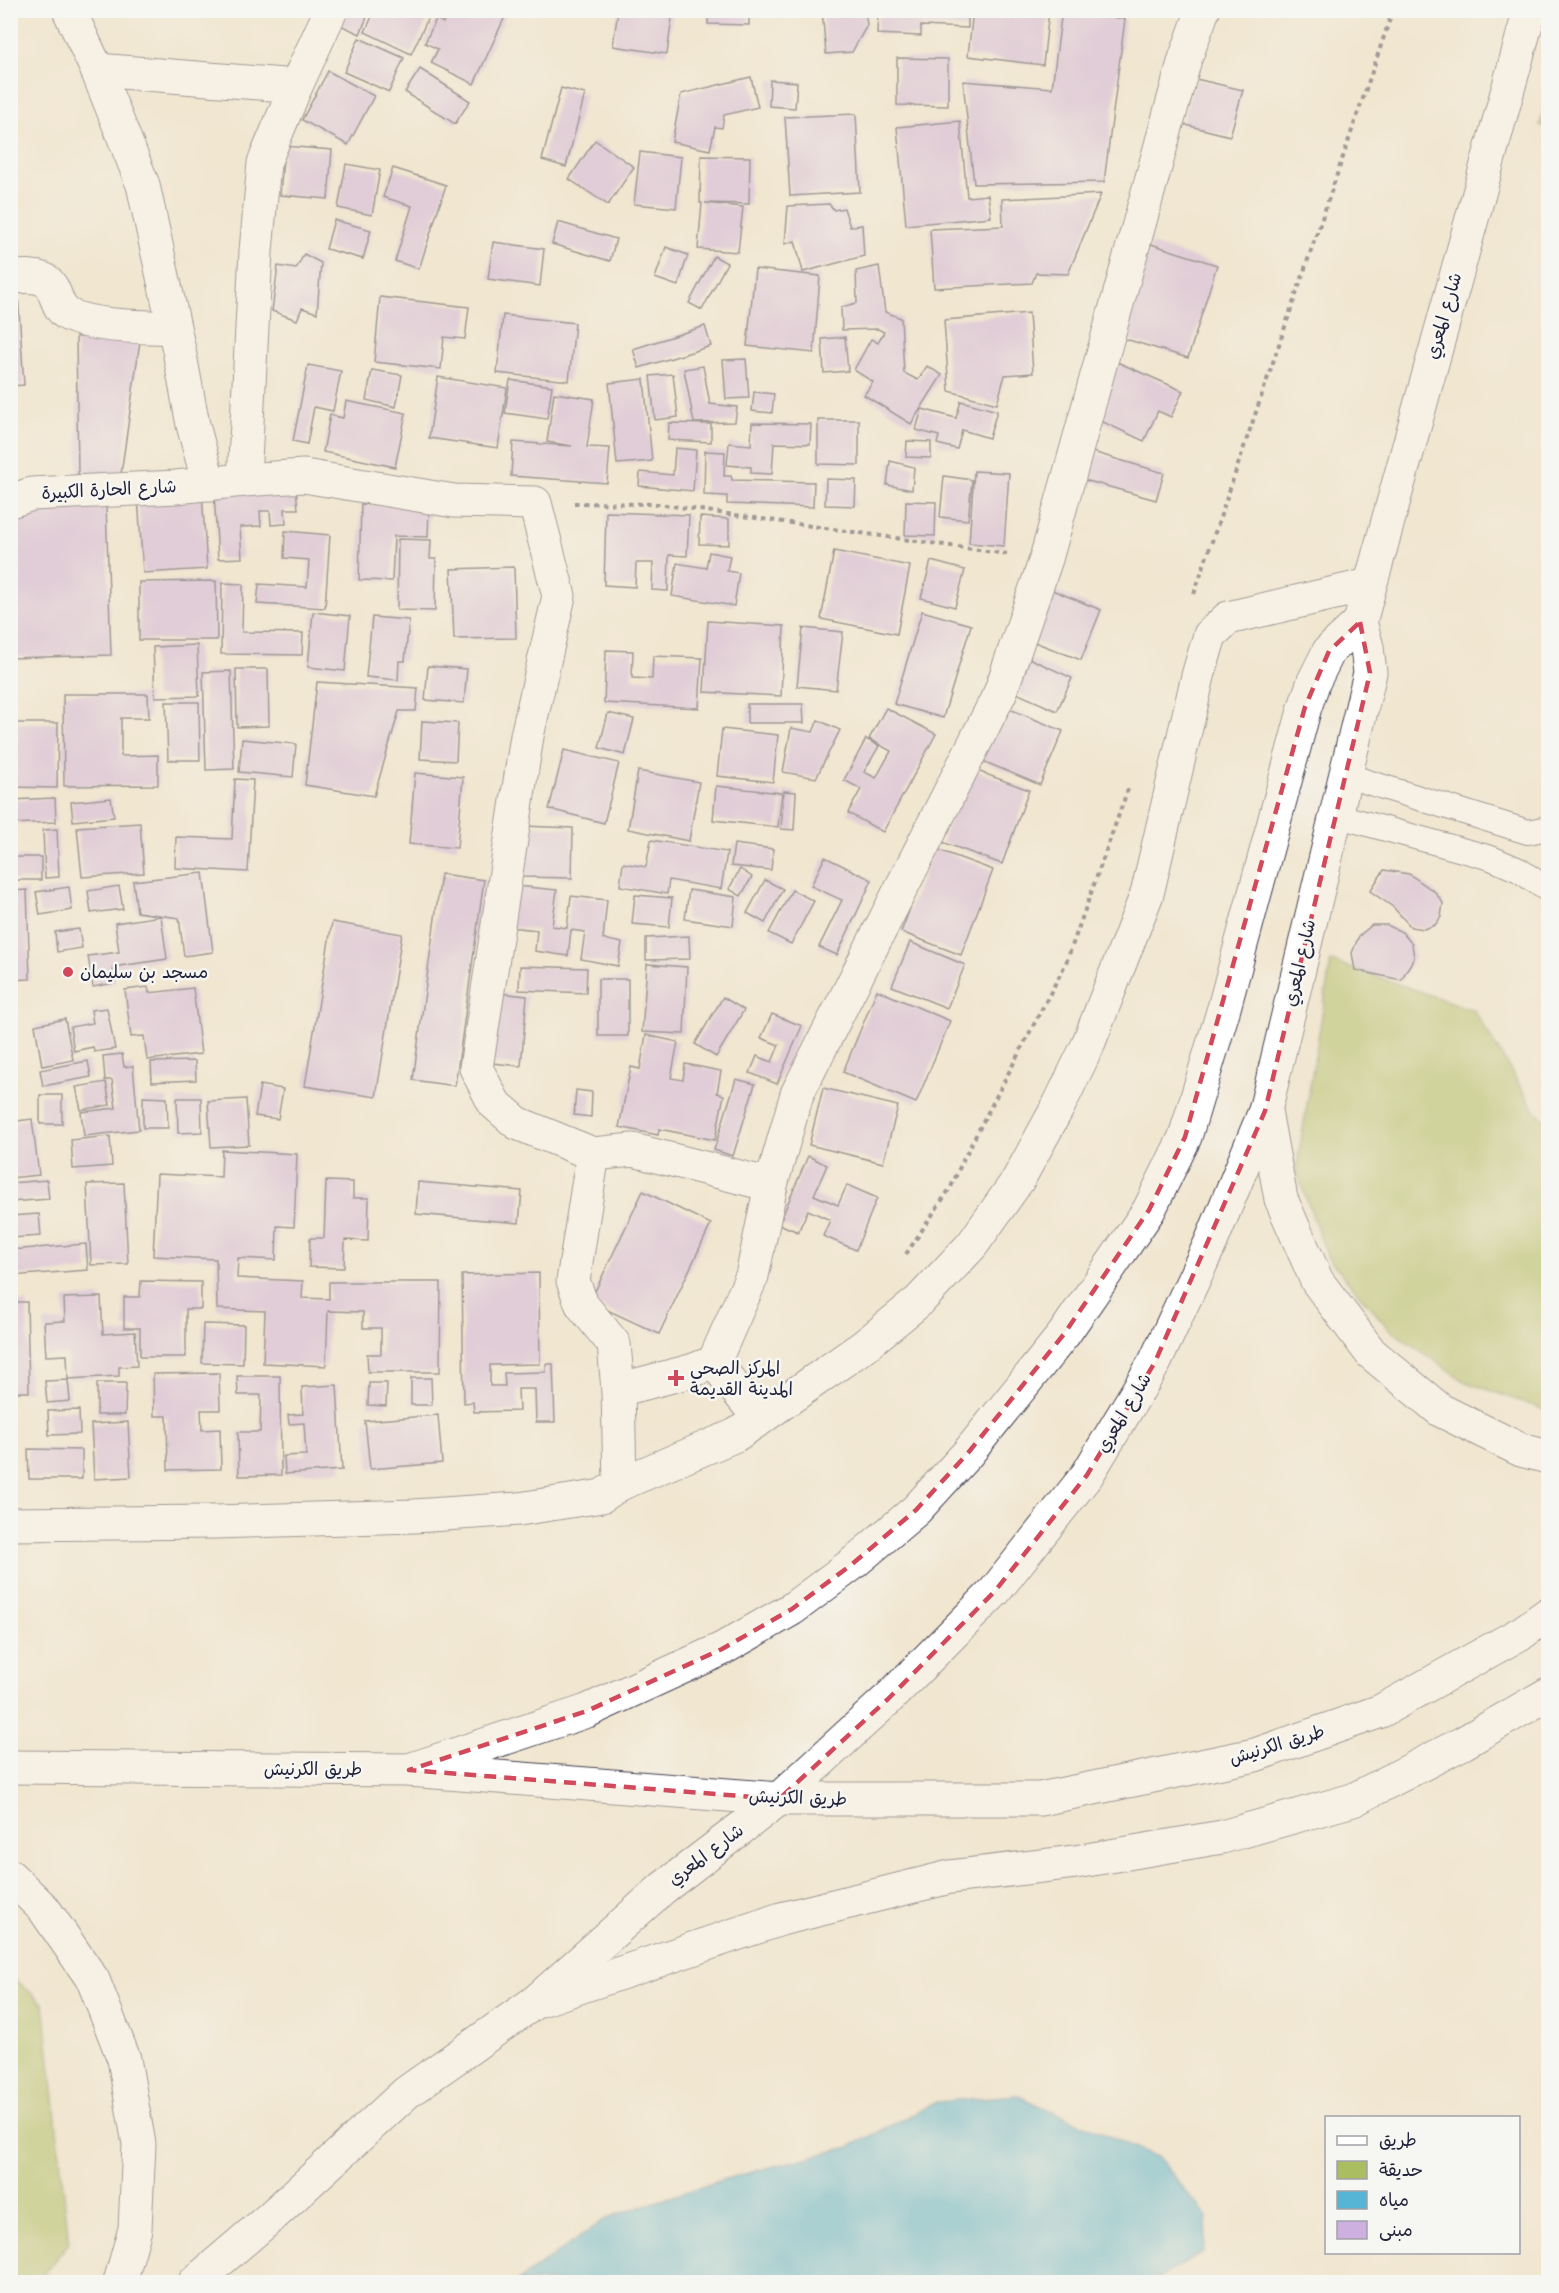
<svg xmlns="http://www.w3.org/2000/svg" width="1559" height="2293" font-family="'Comic Neue','Playpen Sans Arabic',sans-serif">
<style>
.green{fill:#abbd61;stroke:#66704e;stroke-width:1.5}
.water{fill:#56b5d4;stroke:#3c6c88;stroke-width:1.5}
.building{fill:#ceb0e0}
.lines{fill:none;stroke-linecap:round;stroke-linejoin:round}
.lane-casing{stroke:#413f51;stroke-width:26}
.street-casing{stroke:#413f51;stroke-width:35}
.secondary-casing{stroke:#413f51;stroke-width:35}
.highway-casing{stroke:#413f51;stroke-width:35}
.path{stroke:#413f51;stroke-width:4;stroke-dasharray:4.5 4.5;stroke-linecap:butt}
.lane{stroke:#fff;stroke-width:24}
.street{stroke:#fff;stroke-width:33}
.secondary{stroke:#fff;stroke-width:33}
.highway{stroke:#fff;stroke-width:33}
.marked{fill:none;stroke:#d1495b;stroke-width:4.5;stroke-dasharray:12 8;stroke-linejoin:round}
.poi-dot{fill:#d1495b;stroke:#f6f6f2;stroke-width:2}
.labels{text-anchor:middle;dominant-baseline:central;stroke-width:5;stroke-linejoin:round;paint-order:stroke}
.street-label{font-size:18px;fill:#22223b;stroke:#f6f6f2}
.poi-label{font-size:18px;fill:#22223b;stroke:#f6f6f2;text-anchor:start}
</style>
<rect width="100%" height="100%" fill="#f6f6f2"/>
<filter id="ink" filterUnits="userSpaceOnUse"><feTurbulence type="fractalNoise" baseFrequency=".0167" numOctaves="2"/><feDisplacementMap in="SourceGraphic" scale="12" xChannelSelector="R" yChannelSelector="G"/><feConvolveMatrix kernelMatrix="1 2 1 2 8 2 1 2 1" color-interpolation-filters="sRGB"/></filter>
<filter id="wash" filterUnits="userSpaceOnUse"><feTurbulence type="fractalNoise" baseFrequency=".008" numOctaves="4" result="noise"/><feDisplacementMap in="SourceGraphic" scale="24" xChannelSelector="R" yChannelSelector="G"/><feGaussianBlur stdDeviation="1.35" result="paint"/><feColorMatrix in="noise" values="0 0 0 0 0 0 0 0 0 0 0 0 0 0 0 0 0 1.4 0 .05"/><feComposite in="paint" operator="in"/></filter>
<g filter="url(#wash)">
<rect width="100%" height="100%" fill="#f1e6d0"/>
<g class="green">
<path d="M1548,91V128L1540,125Z"/>
<path d="M1331,961L1474,1010L1535,1111L1548,1123V1411L1466,1382L1390,1330L1328,1258L1296,1170Z"/>
<path d="M10,1975L44,2004L69,2243L37,2282H11Z"/>
</g>
<path class="water" d="M1016,2095L1159,2158L1208,2218L1203,2252L1153,2282H516L607,2218L725,2179L849,2147L937,2102Z"/>
<g id="blocks">
<g class="building">
<path d="M347,10H370L360,34L340,25Z"/>
<path d="M375,10H432L411,54L365,32Z"/>
<path d="M449,10H508L474,84L431,63L438,49L425,43L436,19L443,23Z"/>
<path d="M618,10H673L667,54L613,46Z"/>
<path d="M708,10H749V25L708,24Z"/>
<path d="M822,10H865L867,25L852,52L826,54Z"/>
<path d="M878,10H968V28L921,26V36L877,34Z"/>
<path d="M973,10H1049L1043,65L968,56Z"/>
<path d="M1062,10L1125,19L1104,182L974,184L963,81L1052,88Z"/>
<path d="M359,38L404,58L389,92L344,72Z"/>
<path d="M897,58L948,59V106L897,105Z"/>
<path d="M420,69L470,101L455,124L405,92Z"/>
<path d="M328,71L374,96L348,145L302,120Z"/>
<path d="M751,77L758,107L724,115L722,128L715,127L710,150L672,142L681,94Z"/>
<path d="M1196,79L1243,90L1230,136L1182,124Z"/>
<path d="M770,80L797,82L795,108L769,106Z"/>
<path d="M561,88L585,94L566,167L542,160Z"/>
<path d="M856,114L860,192L790,196L785,117Z"/>
<path d="M960,121L967,197L988,195L991,217L906,225L897,127Z"/>
<path d="M595,140L634,167L608,205L569,179Z"/>
<path d="M284,146L332,150L328,199L280,195Z"/>
<path d="M640,152L681,157L676,208L634,204Z"/>
<path d="M701,156L750,157L749,204L705,203L743,207L738,252L698,249L702,203H700Z"/>
<path d="M346,164L380,170L372,215L338,208Z"/>
<path d="M393,168L446,185L419,269L395,261L412,206L383,197Z"/>
<path d="M1101,194L1068,274L1036,273L1032,283L934,288L930,229L1003,226L1002,199Z"/>
<path d="M829,204L834,210L844,208L850,227L862,225L864,256L803,272L795,241L785,244L788,206Z"/>
<path d="M334,220L371,230L363,259L326,249Z"/>
<path d="M558,222L616,239L610,261L552,244Z"/>
<path d="M493,242L544,249L540,286L488,279Z"/>
<path d="M1151,244L1217,265L1188,358L1122,338Z"/>
<path d="M666,247L688,255L678,286L655,278Z"/>
<path d="M304,254L321,263L317,313L302,308L297,320L272,311L278,266L296,269Z"/>
<path d="M714,256L727,263L702,310L689,303Z"/>
<path d="M879,266L885,312L901,318L904,373L918,380L927,366L942,375L911,424L864,395L873,382L854,370L871,339L878,343L884,332L878,329L842,330L841,307L857,303L856,271Z"/>
<path d="M755,269L820,276L814,353L747,346Z"/>
<path d="M17,280L24,385L10,386V281Z"/>
<path d="M380,297L469,307L465,339L444,337L441,369L374,362Z"/>
<path d="M1029,313L1033,373L1005,375L997,404L949,391L944,320Z"/>
<path d="M503,315L575,323L569,381L497,373Z"/>
<path d="M705,326L711,346L639,368L633,349Z"/>
<path d="M141,334L121,474L78,475L76,337Z"/>
<path d="M845,337L848,371L824,373L822,339Z"/>
<path d="M746,359L749,398L726,399L723,360Z"/>
<path d="M1117,362L1183,391L1171,417L1158,411L1144,441L1092,417Z"/>
<path d="M308,365L341,371L333,411L314,407L307,444L293,441Z"/>
<path d="M703,366L710,404L737,407L735,422L694,423L684,369Z"/>
<path d="M372,370L402,375L396,407L366,400Z"/>
<path d="M673,374L678,417L655,420L650,376Z"/>
<path d="M438,377L507,388L498,448L429,438Z"/>
<path d="M644,379L652,461L617,464L609,383Z"/>
<path d="M510,380L552,386L547,419L505,413Z"/>
<path d="M754,392L774,394L772,413L752,411Z"/>
<path d="M554,393L594,399L587,447L610,448L607,483L511,476L513,442L572,446L547,442Z"/>
<path d="M346,401L406,413L395,467L323,452L330,415L343,418Z"/>
<path d="M961,401L997,411L989,438L962,430L957,449L937,444L939,436L916,430L922,409L956,418Z"/>
<path d="M818,420H859V465L818,464Z"/>
<path d="M669,423L711,424V442L668,440Z"/>
<path d="M752,423L811,424L810,444L774,443L772,474L751,473V467L727,465L729,443L751,445Z"/>
<path d="M907,441L931,442V458L906,457Z"/>
<path d="M675,448L696,450L693,491L639,486L640,472L673,475Z"/>
<path d="M705,451L725,452L724,476H731L732,480L814,482L813,507L727,504V496L704,495Z"/>
<path d="M1089,451L1164,473L1156,500L1081,479Z"/>
<path d="M890,461L914,467L912,490L887,485Z"/>
<path d="M974,471L1009,473L1004,546L969,543Z"/>
<path d="M944,476L972,480L968,520L940,517Z"/>
<path d="M826,479L856,480L855,506L825,505Z"/>
<path d="M296,489L298,509H285L286,524L271,525L270,511H260L261,526L240,527L242,558L218,559L214,493Z"/>
<path d="M202,493L207,569L143,573L138,497Z"/>
<path d="M906,501L936,502L935,536L905,535Z"/>
<path d="M106,504L111,655L10,658V507Z"/>
<path d="M361,504L429,506L428,537L394,536L392,581L359,580Z"/>
<path d="M606,512L689,515L687,556L669,555L668,591L652,590L653,563H636L635,587L604,585Z"/>
<path d="M700,517L729,519V545L699,544Z"/>
<path d="M285,531L330,535L325,608L257,604L259,584L307,587L309,560L284,558Z"/>
<path d="M398,539L431,540L430,559H436L435,611L397,610Z"/>
<path d="M834,551L910,566L897,634L821,619Z"/>
<path d="M709,552L730,556L727,571L739,573L734,606L672,596L677,563L706,568Z"/>
<path d="M931,561L965,570L955,607L921,598Z"/>
<path d="M514,567L516,638L454,639L451,569Z"/>
<path d="M216,581L217,640H139V582Z"/>
<path d="M222,583L243,584L242,632L303,633L302,655L221,654Z"/>
<path d="M1045,587L1101,610L1081,660L1024,638Z"/>
<path d="M922,611L971,625L943,718L894,704Z"/>
<path d="M313,612L350,616L345,671L308,667Z"/>
<path d="M372,617L409,620L405,661H399L398,680L366,677Z"/>
<path d="M708,621L784,626L781,696L704,692Z"/>
<path d="M803,628L843,632L836,690L797,686Z"/>
<path d="M197,645L199,696L155,697L153,647Z"/>
<path d="M606,650L633,651L632,678L652,679L653,656L702,658L699,708L604,703Z"/>
<path d="M1020,654L1072,678L1057,711L1005,688Z"/>
<path d="M428,666L467,669L464,703L425,700Z"/>
<path d="M236,669H268L269,726L237,727Z"/>
<path d="M231,671L234,769L206,770L203,672Z"/>
<path d="M317,682L418,688L416,711H399L374,796L305,785Z"/>
<path d="M63,694H148L149,718H121V756L158,755V785L64,786Z"/>
<path d="M166,702H199L200,760H168Z"/>
<path d="M747,704H803L804,723H747Z"/>
<path d="M1000,705L1063,731L1040,785L978,759Z"/>
<path d="M886,708L936,734L883,832L848,813L861,789L844,780L866,739L879,746L864,772L876,778L891,751L869,739Z"/>
<path d="M608,713L634,719L625,755L599,748Z"/>
<path d="M818,720L840,730L816,778L783,772L791,728L813,732Z"/>
<path d="M422,721L458,723L456,761L420,759Z"/>
<path d="M10,723H58L57,788L10,787Z"/>
<path d="M722,729L778,735L773,782L717,776Z"/>
<path d="M242,739L296,744L293,777L239,772Z"/>
<path d="M564,750L619,763L604,823L549,809Z"/>
<path d="M969,768L1029,790L1002,864L942,842Z"/>
<path d="M638,771L699,782L689,841L628,829Z"/>
<path d="M415,773L463,777L457,848L409,844Z"/>
<path d="M235,779L253,780L248,872L175,868L176,837L232,839Z"/>
<path d="M716,786L782,793L778,827L713,820Z"/>
<path d="M784,791L796,792L794,830L781,829Z"/>
<path d="M55,798L56,822L10,824V800Z"/>
<path d="M111,798L114,817L73,821L71,802Z"/>
<path d="M140,823L144,873L82,877L77,827Z"/>
<path d="M523,826L573,828L572,878L522,877Z"/>
<path d="M57,829L59,877L45,878L43,830Z"/>
<path d="M651,840L727,852L721,889L669,880L667,894L620,886L623,863L646,867Z"/>
<path d="M734,844L773,849L771,870L731,866Z"/>
<path d="M933,848L993,870L961,955L901,932Z"/>
<rect x="10" y="857" width="31" height="23"/>
<path d="M825,857L872,880L837,955L819,947L842,900L811,886Z"/>
<path d="M740,869L752,877L741,896L729,889Z"/>
<path d="M1384,870L1409,874L1435,892L1443,903L1441,917L1435,925L1424,929L1411,927L1393,907L1370,891Z"/>
<path d="M203,873L213,952L184,956L179,918L137,912L133,881Z"/>
<path d="M441,874L484,880L455,1086L413,1080Z"/>
<path d="M765,880L783,889L765,923L747,913Z"/>
<path d="M119,886L123,909L91,913L88,891Z"/>
<path d="M516,886L557,890L552,926L567,928L571,896L607,900L603,939L622,943L618,966L581,959L585,932L571,930L568,956L535,951L537,930L510,927Z"/>
<path d="M69,887L72,910L40,915L36,892Z"/>
<path d="M27,890L30,979L10,980V891Z"/>
<path d="M689,890L736,897L733,926L685,919Z"/>
<path d="M792,890L814,901L791,944L769,933Z"/>
<path d="M635,895L672,898L669,927L632,924Z"/>
<path d="M161,916L167,959L113,967L115,983L93,987L88,956L119,952L115,923Z"/>
<path d="M332,922L402,934L376,1097L305,1086Z"/>
<path d="M1372,925H1387L1402,932L1412,944L1414,958L1401,980L1355,970L1352,953L1359,936Z"/>
<path d="M79,929L82,948L57,952L55,932Z"/>
<path d="M689,936L690,959L646,960V938Z"/>
<path d="M910,942L965,965L947,1008L892,986Z"/>
<path d="M647,964L687,967L684,1034L642,1032Z"/>
<path d="M520,966L587,968L586,993L519,990Z"/>
<rect x="598" y="979" width="30" height="57"/>
<path d="M148,987L149,993L193,988L201,1054L147,1060L144,1036L131,1037L125,990Z"/>
<path d="M877,990L950,1021L916,1103L843,1072Z"/>
<path d="M498,993L527,996L521,1066L492,1063Z"/>
<path d="M723,997L744,1010L716,1057L695,1044Z"/>
<path d="M107,1008L115,1049L94,1052L93,1047L74,1051L70,1027L93,1023L91,1010Z"/>
<path d="M772,1014L802,1026L777,1084L750,1073L757,1056L772,1062L779,1045L761,1038Z"/>
<path d="M65,1019L73,1060L42,1066L35,1025Z"/>
<path d="M646,1035L678,1042L671,1078L683,1080L685,1064L721,1071L717,1093L724,1095L715,1140L659,1129L658,1135L619,1127L631,1067L640,1069Z"/>
<path d="M122,1054L124,1067L133,1066L139,1130L84,1136L81,1112L116,1108L112,1080H105L103,1056Z"/>
<path d="M88,1061L91,1077L43,1086L40,1070Z"/>
<path d="M195,1061L196,1080L152,1082L151,1062Z"/>
<path d="M10,1069L15,1084L10,1085Z"/>
<path d="M736,1079L755,1084L733,1156L714,1150Z"/>
<path d="M106,1082L110,1105L81,1110L76,1087Z"/>
<path d="M260,1085L283,1089L278,1119L255,1116Z"/>
<path d="M823,1088L898,1106L883,1163L809,1145Z"/>
<path d="M576,1090L592,1092L591,1117L574,1115Z"/>
<rect x="40" y="1095" width="22" height="29"/>
<path d="M143,1097L167,1098L168,1128H143Z"/>
<path d="M177,1098H201L202,1132L178,1133Z"/>
<path d="M246,1099L249,1145L211,1147L208,1101Z"/>
<path d="M32,1119L39,1175L10,1178V1122Z"/>
<path d="M110,1136L112,1166L73,1169L71,1140Z"/>
<path d="M222,1150L297,1154L294,1227L277,1226L276,1260L238,1258L237,1278L303,1281L302,1298L329,1299V1282H441L440,1372H368L367,1354H381V1328H363V1312L328,1311L326,1366L263,1363L265,1311L217,1309L216,1259L153,1256L157,1174L221,1177Z"/>
<path d="M808,1156L827,1165L814,1195L838,1205L847,1185L877,1198L856,1250L823,1236L830,1220L808,1210L798,1232L779,1224Z"/>
<path d="M47,1180L49,1199L10,1202V1183Z"/>
<path d="M326,1181L353,1182V1198H369L368,1241L345,1240L344,1268L309,1267L310,1238H324Z"/>
<path d="M418,1182L522,1191L519,1223L416,1214Z"/>
<path d="M124,1183L128,1264L91,1265L87,1184Z"/>
<path d="M643,1191L711,1224L659,1334L590,1302Z"/>
<path d="M39,1214L41,1236L10,1238V1216Z"/>
<path d="M86,1244L88,1270L10,1276V1250Z"/>
<path d="M539,1273L540,1364L490,1365V1386H505L504,1373L546,1372V1364H553L555,1422H536L535,1389H518L519,1411L474,1412L473,1402L464,1403L462,1275Z"/>
<path d="M141,1281L201,1282V1309H186V1357H140V1328H124V1297H140Z"/>
<path d="M101,1297L103,1334L135,1332L137,1366L119,1367V1376L68,1379L67,1355L46,1356L44,1322L65,1321L64,1298Z"/>
<path d="M10,1302H27L29,1392H10Z"/>
<path d="M203,1324L244,1325L243,1364L202,1363Z"/>
<path d="M219,1373L220,1410H201L202,1430L220,1429L221,1469L168,1470L167,1416H154L153,1374Z"/>
<path d="M237,1376H280L281,1475L239,1476L238,1432H260L261,1395H238Z"/>
<path d="M411,1378H431L432,1405H411Z"/>
<path d="M68,1380L70,1401L47,1403L45,1381Z"/>
<path d="M97,1383H126L125,1415H97Z"/>
<path d="M369,1383H387L386,1406L368,1405Z"/>
<path d="M337,1385L342,1470L285,1474L284,1456L306,1455L304,1423L289,1424L288,1415L303,1414L302,1387Z"/>
<path d="M79,1410L80,1434L49,1435L48,1411Z"/>
<path d="M438,1415L442,1463L370,1469L365,1421Z"/>
<path d="M128,1422L131,1477L94,1479L91,1424Z"/>
<path d="M28,1449L82,1450V1479H29Z"/>
</g>
</g>
</g>
<g filter="url(#ink)">
<use href="#blocks" fill-opacity="0" stroke="#413f51" stroke-width="1.5"/>
<g class="lines">
<defs>
<g id="lane">
<path d="M1345,775L1528,832L1548,828"/>
<path d="M1335,815L1491,858L1519,870L1548,890"/>
</g>
<g id="street">
<path d="M69,10L97,70L143,185L179,350L193,425L209,484"/>
<path d="M97,70L296,86"/>
<path d="M10,277C21,277 33,275 43,279C58,286 54,308 69,315C98,328 142,326 174,328"/>
<path d="M244,480L256,251L264,163L296,86L331,10"/>
<path d="M10,501L32,494L176,487L244,480L304,476L454,501L535,503L559,596L527,736L476,1068L494,1103L517,1123L593,1154L633,1150L771,1185"/>
<path d="M593,1154L573,1281L582,1305L614,1344L618,1390L620,1484"/>
<path d="M714,1362L760,1419"/>
<path d="M618,1390L691,1371L714,1362L752,1276L771,1185L797,1094L1000,693L1046,559L1185,59L1203,10"/>
<path d="M10,1524L215,1522L414,1516L519,1509L602,1496L620,1484L736,1435L774,1409L864,1346L919,1301L972,1245L1018,1180L1059,1105L1087,1047L1147,894L1198,676L1210,635L1228,618L1369,585"/>
</g>
<g id="secondary">
<path d="M409,1770L587,1711L722,1649L792,1609L851,1565L916,1510L968,1453L1064,1334L1149,1210L1185,1137L1224,1008L1305,707L1314,681L1329,651L1360,622"/>
<path d="M535,2002L663,1888L779,1799L888,1699L995,1591L1087,1475L1155,1362L1211,1242L1265,1111L1370,673L1367,647L1360,622L1530,10"/>
</g>
<g id="highway">
<path d="M1265,1111L1281,1199L1317,1281L1371,1353L1440,1410L1521,1450L1548,1457"/>
<path d="M10,1767L409,1770L779,1799H1040L1255,1755L1381,1711L1523,1632L1548,1614"/>
<path d="M10,1876L44,1909L93,1980L124,2059L139,2144L135,2229L120,2282"/>
<path d="M195,2282L271,2217L407,2092L535,2002L781,1919L950,1877L1075,1862L1222,1837L1353,1800L1463,1743L1548,1694"/>
</g>
</defs>
<use href="#lane" class="lane-casing"/>
<use href="#street" class="street-casing"/>
<use href="#secondary" class="secondary-casing"/>
<use href="#highway" class="highway-casing"/>
<g class="path">
<path d="M574,503L658,504L1007,554"/>
<path d="M1194,594L1393,10"/>
<path d="M906,1254L951,1187L963,1160L1066,963L1128,789"/>
</g>
<use href="#lane" class="lane"/>
<use href="#street" class="street"/>
<use href="#secondary" class="secondary"/>
<use href="#highway" class="highway"/>
</g>
</g>
<path d="M0 0H1559V2293H0ZM1360,622L1370,673L1265,1111L1155,1362L1087,1475L995,1591L888,1699L779,1799L409,1770L587,1711L722,1649L792,1609L851,1565L916,1510L968,1453L1064,1334L1149,1210L1185,1137L1305,707L1329,651Z" fill="#f1e6d0" fill-opacity=".55" fill-rule="evenodd"/>
<path class="marked" d="M1360,622L1370,673L1265,1111L1155,1362L1087,1475L995,1591L888,1699L779,1799L409,1770L587,1711L722,1649L792,1609L851,1565L916,1510L968,1453L1064,1334L1149,1210L1185,1137L1305,707L1329,651Z"/>
<g class="poi-dot">
<circle cx="68" cy="972" r="6"/>
<path d="M673 1369h6v6h6v6h-6v6h-6v-6h-6v-6h6z"/>
</g>
<g class="labels">
<g class="street-label">
<text transform="translate(1444 316) rotate(-74)">شارع المعري</text>
<text transform="translate(109 490) rotate(-3)">شارع الحارة الكبيرة</text>
<text transform="translate(1300 963) rotate(-77)">شارع المعري</text>
<text transform="translate(1124 1413) rotate(-59)">شارع المعري</text>
<text transform="translate(1277 1745) rotate(-17)">طريق الكرنيش</text>
<text x="313" y="1769">طريق الكرنيش</text>
<text transform="translate(798 1798) rotate(2)">طريق الكرنيش</text>
<text transform="translate(706 1855) rotate(-37)">شارع المعري</text>
</g>
<g class="poi-label">
<text x="80" y="972">مسجد بن سليمان</text>
<text x="690" y="1368">المركز الصحي<tspan x="690" dy="21">المدينة القديمة</tspan></text>
</g>
</g>
<rect width="1559" height="2293" fill="none" stroke="#f6f6f2" stroke-width="36"/>
<rect x="1325" y="2116" width="195" height="138" fill="#f6f6f2" stroke="#a1a1a9" stroke-width="1.5"/>
<rect x="1337" y="2136" width="30" height="9" fill="#ffffff" stroke="#a1a1a9" stroke-width="1.5"/>
<text x="1379" y="2146" font-size="18" fill="#22223b">طريق</text>
<rect x="1337" y="2161" width="30" height="18" fill="#abbd61" stroke="#a1a1a9" stroke-width="1.5"/>
<text x="1379" y="2176" font-size="18" fill="#22223b">حديقة</text>
<rect x="1337" y="2191" width="30" height="18" fill="#56b5d4" stroke="#a1a1a9" stroke-width="1.5"/>
<text x="1379" y="2206" font-size="18" fill="#22223b">مياه</text>
<rect x="1337" y="2221" width="30" height="18" fill="#ceb0e0" stroke="#a1a1a9" stroke-width="1.5"/>
<text x="1379" y="2236" font-size="18" fill="#22223b">مبنى</text>
</svg>
